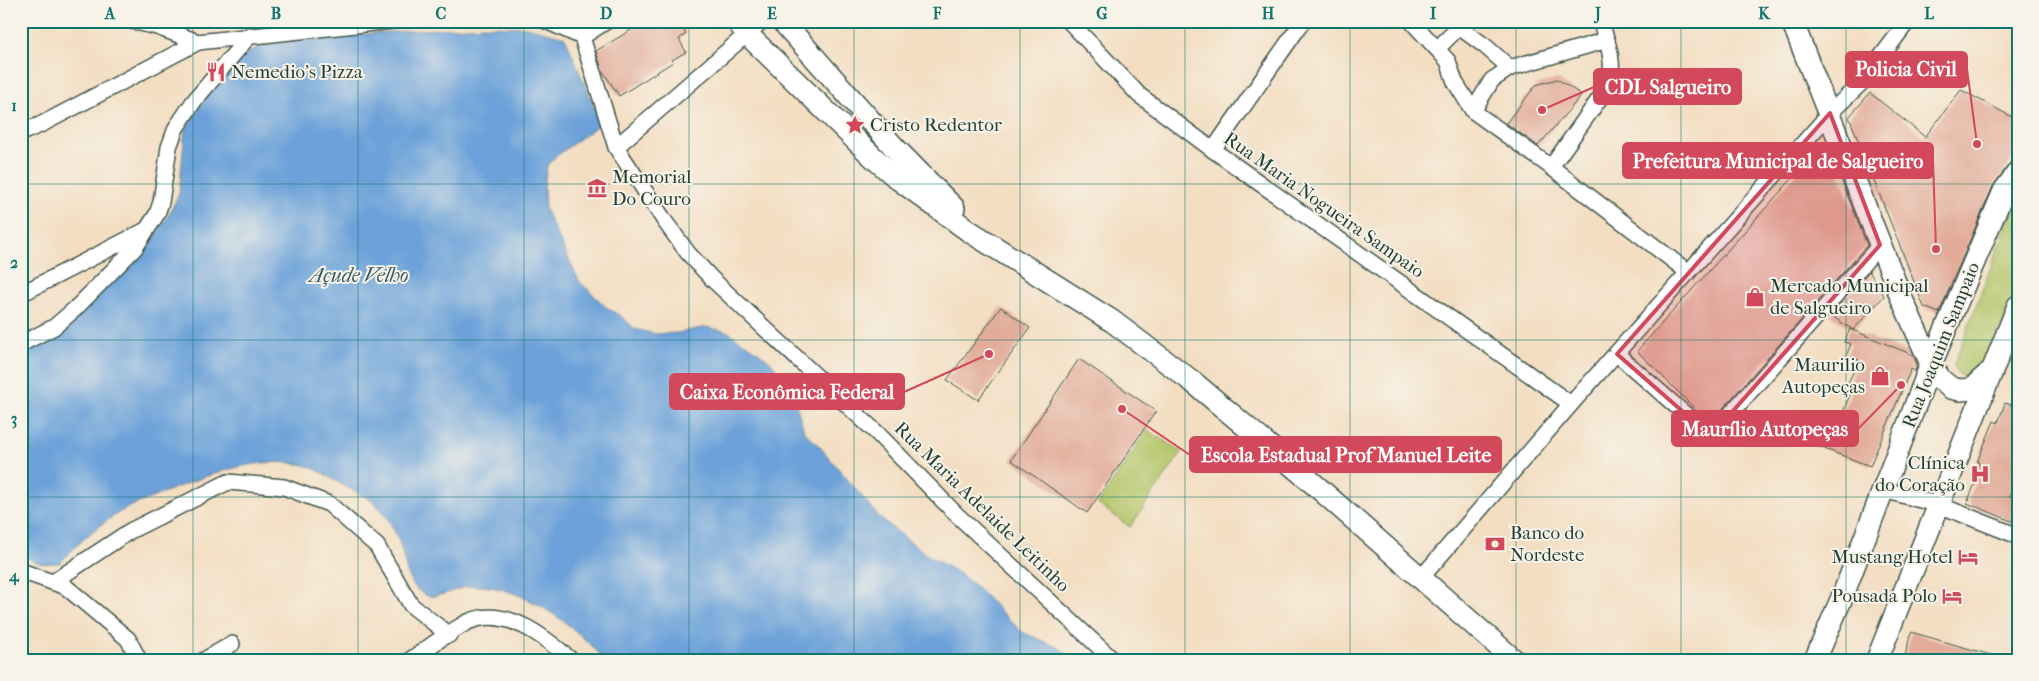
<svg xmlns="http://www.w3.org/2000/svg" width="2039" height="681" font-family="'IM FELL French Canon',serif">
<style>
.green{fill:#b4c66a;stroke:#6a824f}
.water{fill:#6ca2d9;stroke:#467086}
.building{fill:#e2ac99}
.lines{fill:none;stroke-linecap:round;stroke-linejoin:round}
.street-casing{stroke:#3f5549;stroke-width:18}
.secondary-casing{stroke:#3f5549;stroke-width:24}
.street{stroke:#fff;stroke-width:15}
.secondary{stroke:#fff;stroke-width:21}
.marked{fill:#d1495b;fill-opacity:0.2;stroke:#d1495b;stroke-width:4;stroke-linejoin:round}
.grid{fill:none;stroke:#0f766e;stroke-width:1;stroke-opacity:0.55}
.labels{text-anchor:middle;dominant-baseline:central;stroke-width:4;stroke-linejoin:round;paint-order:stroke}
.poi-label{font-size:19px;fill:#1f3d34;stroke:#f7f3e8;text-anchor:start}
.street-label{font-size:19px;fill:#1f3d34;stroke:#f7f3e8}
.water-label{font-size:20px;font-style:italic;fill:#365b66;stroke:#f7f3e8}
.leader{fill:none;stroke:#d1495b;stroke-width:2}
.callout-dot{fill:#d1495b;stroke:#f7f3e8;stroke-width:2}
.callout{fill:#d1495b;stroke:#d1495b;stroke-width:2}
.callout-label{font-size:20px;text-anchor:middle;font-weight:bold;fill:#fff}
.neatline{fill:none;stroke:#0f766e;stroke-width:2}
.grid-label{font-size:16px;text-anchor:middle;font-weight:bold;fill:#0f766e}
</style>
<rect width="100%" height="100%" fill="#f7f3e8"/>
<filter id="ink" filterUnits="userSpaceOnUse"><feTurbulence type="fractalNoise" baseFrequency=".02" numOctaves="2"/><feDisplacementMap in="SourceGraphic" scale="10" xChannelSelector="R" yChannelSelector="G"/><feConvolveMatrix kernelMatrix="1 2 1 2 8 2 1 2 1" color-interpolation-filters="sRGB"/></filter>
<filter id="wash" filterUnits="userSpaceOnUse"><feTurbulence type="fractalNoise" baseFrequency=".0096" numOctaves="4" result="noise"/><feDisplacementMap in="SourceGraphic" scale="20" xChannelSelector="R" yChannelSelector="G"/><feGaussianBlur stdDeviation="1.12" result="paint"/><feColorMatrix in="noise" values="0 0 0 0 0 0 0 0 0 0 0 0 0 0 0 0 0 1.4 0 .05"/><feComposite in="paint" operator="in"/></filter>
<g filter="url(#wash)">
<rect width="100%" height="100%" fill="#f3dec2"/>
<g class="green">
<path d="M2018,195V288L1981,374L1966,379L1957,373L1954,365Z"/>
<path d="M1147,430L1182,452L1130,527L1098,504Z"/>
</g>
<path class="water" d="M483,26L528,27L565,37L601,123L555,157L547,166L544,187L545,209L579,281L606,307L622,317L635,329L655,334L678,333L706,327L728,332L758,352L771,362L777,370L797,407L804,431L820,447L880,518L926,554L958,573L973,584L1022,632L1059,648L1077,660H604C576,625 520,584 473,586C458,586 436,602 423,594C405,583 406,561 400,544C395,530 387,516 377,505C368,497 354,491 344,486C332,479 317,468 304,465C257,455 208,475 165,492C153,498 139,502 127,508C102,521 79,542 60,563C41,564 35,566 21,551V353L44,339L149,244L167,218L179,194L185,129L203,101L239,59L261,45L373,33Z"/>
<g id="blocks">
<g class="building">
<path d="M646,21H679L686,34L679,39L686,52L672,60L673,62L619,96L602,70L596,51Z"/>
<path d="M1557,79L1582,95L1538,146L1506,123L1536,85Z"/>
<path d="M1961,90L2018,120V152L1993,186L1939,313L1924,307L1849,117L1870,93L1925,137Z"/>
<path d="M1826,141L1867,245L1711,422L1707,421L1637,351Z"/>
<path d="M1869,271L1884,296L1853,330L1830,315Z"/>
<path d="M1001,307L1030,328L978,400L947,380Z"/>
<path d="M1850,329L1913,355L1917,364L1915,371L1911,369L1870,466L1798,439L1804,427L1833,438L1853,387L1847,385L1859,360L1846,356L1851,344L1844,342Z"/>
<path d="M1079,359L1156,411L1087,513L1011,460Z"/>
<path d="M2005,403L2018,407V475L2009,496L2018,499V513L2014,522L1967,503L1976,481L1972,480L1979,463L1977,462L1994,421L1998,423Z"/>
<path d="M1911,632L1994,656L1993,660H1904Z"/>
</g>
</g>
</g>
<g filter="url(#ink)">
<use href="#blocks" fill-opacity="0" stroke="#3f5549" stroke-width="1"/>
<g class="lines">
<defs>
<g id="street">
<path d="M132,21L157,27L198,42L392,21"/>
<path d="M546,21L582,37L607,21"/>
<path d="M572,21L582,37L616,147L666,223L688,253L712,279L877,433L956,514L1113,660"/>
<path d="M1069,21L1139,95L1213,150L1571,404L1421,578"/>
<path d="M1411,21L1448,61L1455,82L1473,111L1551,167L1688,272"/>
<path d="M1438,48L1459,27L1485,46L1510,68"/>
<path d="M1473,111L1492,80L1510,68L1607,40"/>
<path d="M21,133L42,124L198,42"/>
<path d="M616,147L762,21"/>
<path d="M1213,150L1303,21"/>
<path d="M1551,167L1607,88C1617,67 1608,42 1600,21"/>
<path d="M21,294L146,230"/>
<path d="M21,344L54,327L75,309L135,248L157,214L161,202L169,147L176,128L194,101L250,35"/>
<path d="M1617,354L1702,429L1712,432L1717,429L1880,245"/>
<path d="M1571,404L1830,113L1862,82L1908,21"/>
<path d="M1884,490L1939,505L2018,536"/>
<path d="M21,571L66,587L128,639L139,660"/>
<path d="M53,582L130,531L228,482L284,487L329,504L377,546L411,605L449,635"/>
<path d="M204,660L232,644"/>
<path d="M410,660C428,648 450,631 468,622C505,605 545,637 571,660"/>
</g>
<g id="secondary">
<path d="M737,21L747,34L874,158L897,178L969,231L1112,321L1193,382L1307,478L1514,660"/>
<path d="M782,21L894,147L954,208"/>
<path d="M1792,21L1901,297L1931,364L1940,379L1951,388L1960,390L1971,389L1990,372"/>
<path d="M1815,660L1843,595L1931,364L2004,191L2018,172"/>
<path d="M1877,660L2018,306"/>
</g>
</defs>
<use href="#street" class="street-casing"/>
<use href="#secondary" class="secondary-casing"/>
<use href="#street" class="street"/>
<use href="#secondary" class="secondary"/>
</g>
</g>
<path class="marked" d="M1830,113L1880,245L1717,429L1706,432L1617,354Z"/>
<path class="grid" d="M193,21V660M358,21V660M524,21V660M689,21V660M854,21V660M1020,21V660M1185,21V660M1350,21V660M1516,21V660M1681,21V660M1846,21V660M21,184H2018M21,340H2018M21,497H2018"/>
<defs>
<symbol id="restaurant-bare" viewBox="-9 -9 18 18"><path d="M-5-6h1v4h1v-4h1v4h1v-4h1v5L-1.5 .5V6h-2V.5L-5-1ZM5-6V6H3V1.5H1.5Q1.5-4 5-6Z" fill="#d1495b" stroke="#f7f3e8" stroke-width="2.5" paint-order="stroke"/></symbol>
<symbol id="sight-bare" viewBox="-9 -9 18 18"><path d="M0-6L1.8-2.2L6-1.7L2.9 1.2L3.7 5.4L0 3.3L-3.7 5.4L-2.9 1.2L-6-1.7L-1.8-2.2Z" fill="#d1495b" stroke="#f7f3e8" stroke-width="2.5" paint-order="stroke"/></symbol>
<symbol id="museum-bare" viewBox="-9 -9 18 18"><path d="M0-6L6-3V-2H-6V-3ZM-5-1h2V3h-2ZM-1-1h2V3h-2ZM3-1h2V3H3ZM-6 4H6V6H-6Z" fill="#d1495b" stroke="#f7f3e8" stroke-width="2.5" paint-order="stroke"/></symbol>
<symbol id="shop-bare" viewBox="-9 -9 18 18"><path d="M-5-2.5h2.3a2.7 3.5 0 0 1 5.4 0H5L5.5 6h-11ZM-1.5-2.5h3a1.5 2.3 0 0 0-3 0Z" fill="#d1495b" stroke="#f7f3e8" stroke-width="2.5" paint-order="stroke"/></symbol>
<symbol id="hospital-bare" viewBox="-9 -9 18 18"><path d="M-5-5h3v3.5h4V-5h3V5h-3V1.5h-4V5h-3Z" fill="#d1495b" stroke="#f7f3e8" stroke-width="2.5" paint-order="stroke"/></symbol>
<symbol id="bank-bare" viewBox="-9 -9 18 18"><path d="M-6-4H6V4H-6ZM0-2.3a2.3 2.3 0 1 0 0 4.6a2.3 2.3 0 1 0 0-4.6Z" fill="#d1495b" stroke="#f7f3e8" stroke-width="2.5" paint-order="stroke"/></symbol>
<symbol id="hotel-bare" viewBox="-9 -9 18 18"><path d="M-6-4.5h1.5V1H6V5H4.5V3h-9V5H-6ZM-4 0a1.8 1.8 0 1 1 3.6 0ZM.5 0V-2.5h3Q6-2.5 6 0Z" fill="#d1495b" stroke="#f7f3e8" stroke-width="2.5" paint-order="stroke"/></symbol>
</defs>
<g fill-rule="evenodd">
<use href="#restaurant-bare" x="202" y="58" width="28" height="28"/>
<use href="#sight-bare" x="841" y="111" width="28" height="28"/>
<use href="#museum-bare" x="583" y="174" width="28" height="28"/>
<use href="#shop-bare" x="1741" y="283" width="28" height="28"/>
<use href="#shop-bare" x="1866" y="362" width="28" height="28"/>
<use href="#hospital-bare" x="1966" y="460" width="28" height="28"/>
<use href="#bank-bare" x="1481" y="530" width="28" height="28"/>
<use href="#hotel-bare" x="1954" y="543" width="28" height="28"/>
<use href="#hotel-bare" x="1938" y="582" width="28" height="28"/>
</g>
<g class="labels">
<g class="poi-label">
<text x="231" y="72">Nemedio's Pizza</text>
<text x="870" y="125">Cristo Redentor</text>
<text x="612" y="177">Memorial<tspan x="612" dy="22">Do Couro</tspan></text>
<text x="1770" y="286">Mercado Municipal<tspan x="1770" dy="22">de Salgueiro</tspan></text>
<text x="1865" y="365" text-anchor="end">Maurilio<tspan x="1865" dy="22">Autopeças</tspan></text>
<text x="1965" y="463" text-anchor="end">Clínica<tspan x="1965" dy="22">do Coração</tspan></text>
<text x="1510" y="533">Banco do<tspan x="1510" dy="22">Nordeste</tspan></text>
<text x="1953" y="557" text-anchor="end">Mustang Hotel</text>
<text x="1937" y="596" text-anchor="end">Pousada Polo</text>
</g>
<g class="street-label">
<text transform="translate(1324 205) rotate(35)">Rua Maria Nogueira Sampaio</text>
<text transform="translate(1941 345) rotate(-68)">Rua Joaquim Sampaio</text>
<text transform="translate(982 507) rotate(44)">Rua Maria Adelaide Leitinho</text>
</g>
<g class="water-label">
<text x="359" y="275">Açude Velho</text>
</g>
</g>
<path class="leader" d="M1977 144L1967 69M1542 110L1594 87M1936 249L1933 161M989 354L904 392M1901 385L1858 429M1122 409L1190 455"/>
<g class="callout-dot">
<circle cx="1977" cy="144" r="5"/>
<circle cx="1542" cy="110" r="5"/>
<circle cx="1936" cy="249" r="5"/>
<circle cx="989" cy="354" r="5"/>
<circle cx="1901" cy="385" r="5"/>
<circle cx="1122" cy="409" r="5"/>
</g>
<g class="callout">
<rect x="1846" y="52" width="121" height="35" rx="5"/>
<rect x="1594" y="69" width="147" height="35" rx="5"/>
<rect x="1623" y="143" width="310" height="35" rx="5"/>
<rect x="670" y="374" width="234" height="35" rx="5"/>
<rect x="1672" y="411" width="186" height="35" rx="5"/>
<rect x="1190" y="437" width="311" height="35" rx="5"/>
</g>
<g class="callout-label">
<text x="1906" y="76">Policia Civil</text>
<text x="1668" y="94">CDL Salgueiro</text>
<text x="1778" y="168">Prefeitura Municipal de Salgueiro</text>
<text x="787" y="399">Caixa Econômica Federal</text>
<text x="1765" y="436">Maurílio Autopeças</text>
<text x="1346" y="462">Escola Estadual Prof Manuel Leite</text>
</g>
<rect width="2039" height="681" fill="none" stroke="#f7f3e8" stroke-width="55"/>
<rect x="28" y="28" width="1984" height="626" class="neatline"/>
<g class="grid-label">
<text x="110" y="19">A</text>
<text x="276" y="19">B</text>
<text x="441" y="19">C</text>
<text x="606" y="19">D</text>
<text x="772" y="19">E</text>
<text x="937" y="19">F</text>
<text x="1102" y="19">G</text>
<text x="1268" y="19">H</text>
<text x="1433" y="19">I</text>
<text x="1598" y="19">J</text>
<text x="1764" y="19">K</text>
<text x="1929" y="19">L</text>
<text x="14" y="111">1</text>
<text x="14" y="268">2</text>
<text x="14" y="424">3</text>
<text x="14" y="581">4</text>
</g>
</svg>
